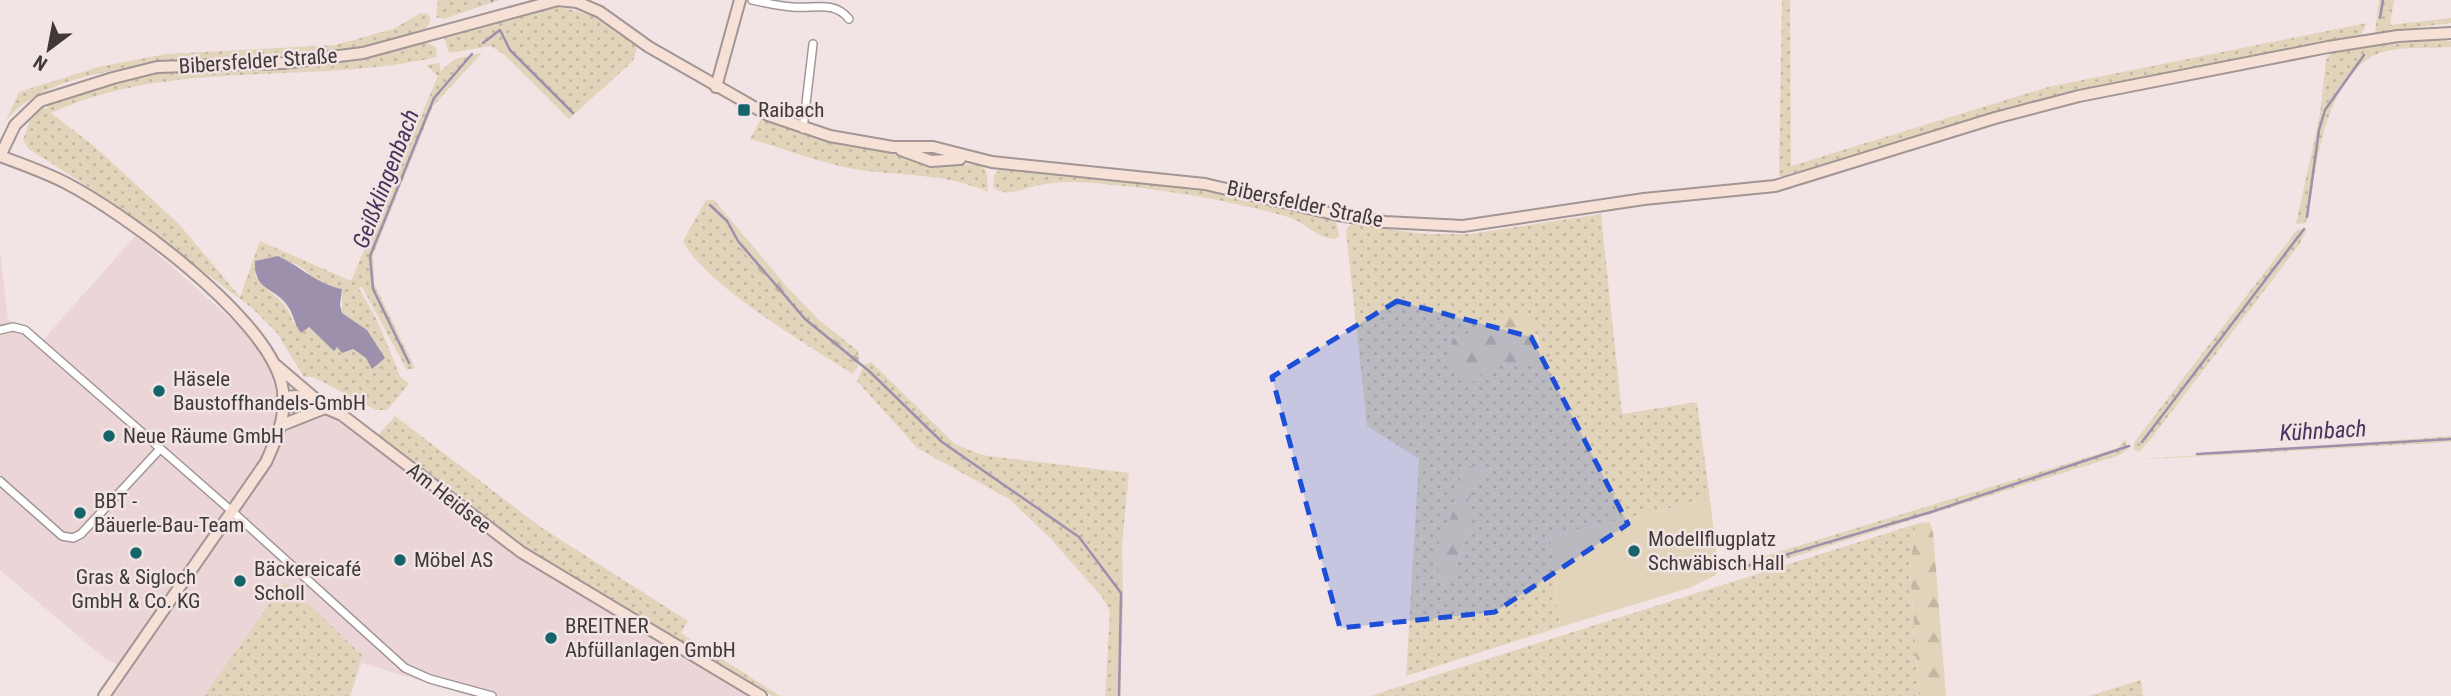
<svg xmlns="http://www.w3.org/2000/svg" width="2451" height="696" font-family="'Roboto Condensed',sans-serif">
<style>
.built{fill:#ecd5d7}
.grass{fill:url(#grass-dots);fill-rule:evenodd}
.forest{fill:url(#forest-firs)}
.green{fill:#e2d4bb}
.water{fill:#9c90ac}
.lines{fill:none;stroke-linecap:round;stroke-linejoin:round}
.stream{stroke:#9c90ac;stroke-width:2.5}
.street-casing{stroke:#a19595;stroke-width:10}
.secondary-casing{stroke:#a19595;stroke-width:14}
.street{stroke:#fff;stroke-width:7}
.secondary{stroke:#f7e1d6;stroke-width:10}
.marked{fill:#1d4ed8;fill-opacity:0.2;stroke:#1d4ed8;stroke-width:5;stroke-dasharray:14 9;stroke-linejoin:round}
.poi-dot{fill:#156469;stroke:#f2e4e4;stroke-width:2.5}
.labels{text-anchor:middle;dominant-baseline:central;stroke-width:5;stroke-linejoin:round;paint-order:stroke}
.street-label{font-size:21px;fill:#3f393a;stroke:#f2e4e4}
.poi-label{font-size:21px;fill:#3f393a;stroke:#f2e4e4;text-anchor:start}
.water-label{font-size:23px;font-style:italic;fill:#47335c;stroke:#f2e4e4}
</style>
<defs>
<pattern id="grass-dots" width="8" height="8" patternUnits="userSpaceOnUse" patternTransform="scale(1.75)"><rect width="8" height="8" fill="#e2d4bb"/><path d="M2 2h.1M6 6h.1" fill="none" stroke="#c3b7a2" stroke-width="1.8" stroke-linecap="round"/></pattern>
<pattern id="forest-firs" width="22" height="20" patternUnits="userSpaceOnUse" patternTransform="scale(1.75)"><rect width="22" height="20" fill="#e2d4bb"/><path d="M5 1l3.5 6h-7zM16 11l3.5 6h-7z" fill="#c3b7a2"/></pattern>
</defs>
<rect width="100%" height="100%" fill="#f2e4e4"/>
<path class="built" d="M136,235L249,335L269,365L277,398L283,400L299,421L326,415L348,426L484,532L542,572L749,696H470L362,663L350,696H113L121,684L115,663L103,657L0,570V250L8,320L25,327L43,340Z"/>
<g class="grass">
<path d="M438,0H500L443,19L436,17Z"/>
<path d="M1782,0H1790L1791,166L2048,87L2367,23L2360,38L2010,108L1784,176H1779Z"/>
<path d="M2379,0H2394L2390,25L2451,18V23L2375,33Z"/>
<path d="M552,6C585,11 615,22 637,48L633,61L569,119L504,54L490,46L449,53L444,37Z"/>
<path d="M421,13L428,14L431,19L426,30C388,46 342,53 301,57C222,64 60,53 6,121L19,92L98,67L166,54L335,45L393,29Z"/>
<path d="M2426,39L2451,41V47C2428,49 2391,45 2371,57C2321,89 2317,170 2306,223L2296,224L2320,114L2326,60L2331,53Z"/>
<path d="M425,42L436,47L437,57C310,86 172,57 51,113L94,146L179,224L240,297L260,241L351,281L438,76L426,65L440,63V71L455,59L482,53L433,106L373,255L374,283L415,368L407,370L362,287L359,288L378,322L400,376L409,384L387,410H376L313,377H304L277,333L252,308L109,200L29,149L23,140L29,122L42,107L47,109L48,104L121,79L161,72L319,65L352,61ZM278,256L303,268L317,283L342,289V313L367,330L366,358L352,349L342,353L337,347L334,350L308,327L293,323C288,299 267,294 255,275Z"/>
<path d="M762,117L805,134L936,164L982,165L987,174L988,192C948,174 908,176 866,171C827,166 788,150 750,139Z"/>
<path d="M1001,168L1161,181L1335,218L1339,235L1336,239C1316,239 1306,222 1288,217C1235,202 1179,192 1124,186C1095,183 1067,179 1039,185C1023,188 1007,199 993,187L994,175Z"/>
<path d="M706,200H714L706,209L782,296L788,288L818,319L858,351L859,358L818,326L814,332L858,365L853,374C811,348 703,283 683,241Z"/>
<path d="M1601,214L1622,414L1697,402L1710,499L1550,536L1560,627L1406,676L1419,459L1367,426L1346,231L1351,224L1424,234H1470ZM1489,327L1537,334L1541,350L1550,355C1504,376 1492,365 1452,339ZM1472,466L1483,472L1467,503L1468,530L1456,566L1442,587L1433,556L1454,510L1463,469Z"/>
<path d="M2307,229L2299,245L2150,440L2139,452L2133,449L2135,441L2297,230Z"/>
<path d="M871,362L955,444L982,455L1129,473L1122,544L1123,607L1116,597L1112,696H1105L1110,611L1102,597L1051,539L1009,499L917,448L857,381L864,365Z"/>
<path d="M395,416L542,528L688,621L681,633L780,696H772L531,551L435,482L378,435Z"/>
<path d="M2451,436V442L2132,460Z"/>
<path d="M2125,439L2128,449L2120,455L1745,572L1729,567L2118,448Z"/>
<path d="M1916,524L1910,568L1919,696H1370Z"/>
<path d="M285,582L362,655L350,696H204Z"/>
<path d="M2141,680L2143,696H2088Z"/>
</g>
<g class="forest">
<path d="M714,200L788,288L782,297L706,209Z"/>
<path d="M1501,315H1527L1541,349L1551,355L1525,367L1492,365L1465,389L1449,358L1452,339L1489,327Z"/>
<path d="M818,326L859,358L858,365L814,332Z"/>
<path d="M1471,466L1483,472L1467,503L1468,529L1456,566L1442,587L1433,556L1454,510L1463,469Z"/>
<path d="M1925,522L1930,523L1933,532L1946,696H1919L1910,568L1916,524Z"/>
<path d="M1116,595L1123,607L1120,696H1112Z"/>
</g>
<path class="green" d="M1710,499L1718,566L1716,575L1689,588L1560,627L1550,536Z"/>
<path class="water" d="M278,256C302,267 316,284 342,289L340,305L342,313L367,330L385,358L372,369L366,358L353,349L342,353L337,347L334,351L309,327L301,333C295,325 294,317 289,308C276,286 254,293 255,261Z"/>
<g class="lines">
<g class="stream">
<path d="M492,1V0"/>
<path d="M2380,18L2383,0"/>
<path d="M483,43L500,30L510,50L573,113"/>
<path d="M710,205L727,221L738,241L805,319L869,371L942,442L1079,537L1121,593L1119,696"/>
<path d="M2307,217L2319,130L2325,110L2364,55"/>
<path d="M409,363L373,289L370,256L434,98L472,54"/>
<path d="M2142,442L2304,229"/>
<path d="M2197,454L2451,439"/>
<path d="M1737,569L1931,512L2129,446"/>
</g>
<defs>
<g id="street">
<path d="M752,0C765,3 778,6 792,7C814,9 834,0 849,19"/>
<path d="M803,129L813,44"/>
<path d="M0,330L13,327L25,330L235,514L405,668L430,679L492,696"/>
<path d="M0,481L62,536L73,538L81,534L160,449"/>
</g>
<g id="secondary">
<path d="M716,87L740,0"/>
<path d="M901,150L931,161L960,159"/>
<path d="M0,156L15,125L40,101L113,78L157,67L283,63L363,53L558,0L577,2L600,12L649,47L768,115L830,136L893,147H933L992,162L1205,184L1338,215L1385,222L1463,226L1644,199L1775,186L1995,118L2079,96L2328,47L2398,36L2451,33"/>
<path d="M0,156C22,164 44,172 64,182C125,213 262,314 281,381C289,410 278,436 266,462L104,696"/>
<path d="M277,366L318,401"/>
<path d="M283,397L297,396L342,415L521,552L761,696"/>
<path d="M283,406H316"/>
<path d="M282,425L325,408"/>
</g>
</defs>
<use href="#street" class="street-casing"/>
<use href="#secondary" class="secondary-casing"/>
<use href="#street" class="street"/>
<use href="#secondary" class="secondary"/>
</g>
<path class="marked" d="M1397,301L1531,337L1628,524L1495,612L1340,628L1272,377Z"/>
<g class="poi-dot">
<rect x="737" y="103" width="14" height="14" rx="3.5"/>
<circle cx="159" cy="391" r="7"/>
<circle cx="109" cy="436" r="7"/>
<circle cx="80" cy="513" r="7"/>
<circle cx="1634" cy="551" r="7"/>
<circle cx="136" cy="553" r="7"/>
<circle cx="400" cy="560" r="7"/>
<circle cx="240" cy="581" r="7"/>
<circle cx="551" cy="638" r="7"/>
</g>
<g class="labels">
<g class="street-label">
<text transform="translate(258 61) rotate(-4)">Bibersfelder Straße</text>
<text transform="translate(1305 204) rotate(12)">Bibersfelder Straße</text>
<text transform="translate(449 498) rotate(38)">Am Heidsee</text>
</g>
<g class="poi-label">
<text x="758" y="110">Raibach</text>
<text x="173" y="379">Häsele<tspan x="173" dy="24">Baustoffhandels-GmbH</tspan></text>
<text x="123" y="436">Neue Räume GmbH</text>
<text x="94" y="501">BBT -<tspan x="94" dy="24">Bäuerle-Bau-Team</tspan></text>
<text x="1648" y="539">Modellflugplatz<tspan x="1648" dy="24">Schwäbisch Hall</tspan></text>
<text x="414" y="560">Möbel AS</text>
<text x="254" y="569">Bäckereicafé<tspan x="254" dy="24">Scholl</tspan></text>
<text x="136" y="577" text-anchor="middle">Gras &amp; Sigloch<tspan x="136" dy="24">GmbH &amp; Co. KG</tspan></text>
<text x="565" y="626">BREITNER<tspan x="565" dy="24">Abfüllanlagen GmbH</tspan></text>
</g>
<g class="water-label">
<text transform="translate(386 179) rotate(-69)">Geißklingenbach</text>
<text transform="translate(2323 431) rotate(-3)">Kühnbach</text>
</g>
</g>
<g transform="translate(49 49) rotate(212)" stroke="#f2e4e4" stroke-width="5" paint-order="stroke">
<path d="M0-5L12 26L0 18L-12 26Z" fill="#3f393a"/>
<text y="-10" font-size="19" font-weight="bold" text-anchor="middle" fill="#3f393a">N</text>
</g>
</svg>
